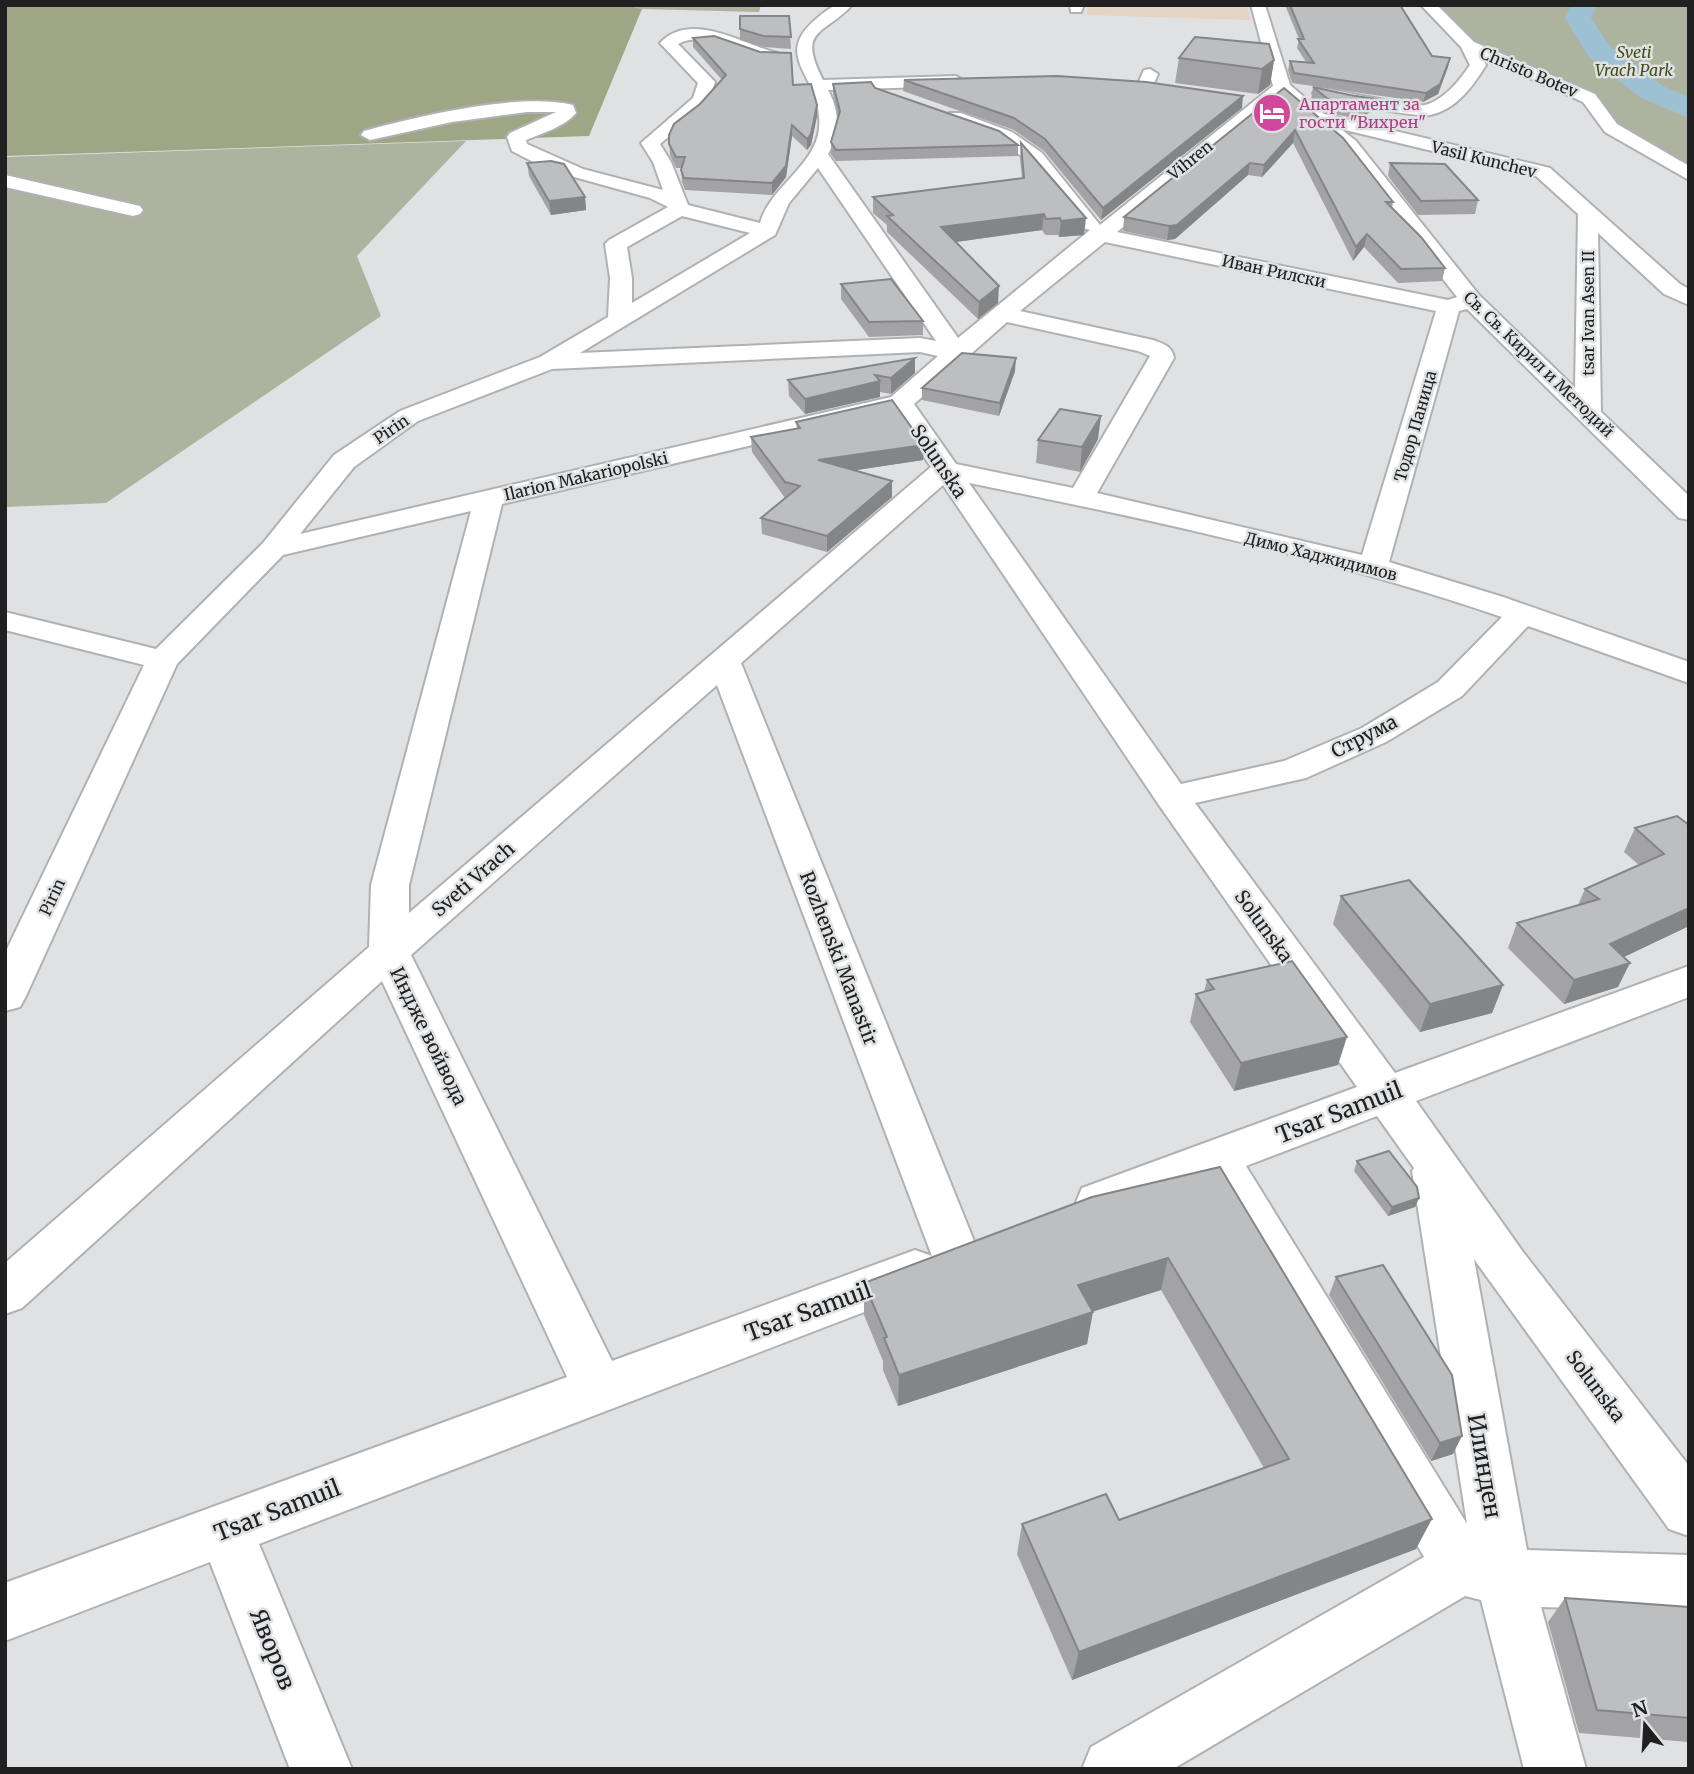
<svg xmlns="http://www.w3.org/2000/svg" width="1694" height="1774" font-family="Merriweather,serif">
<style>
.industrial{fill:#e5d3c3}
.green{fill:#aeb39f}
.forest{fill:#9fa686}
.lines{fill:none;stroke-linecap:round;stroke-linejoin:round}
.river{fill:#9dc0d3;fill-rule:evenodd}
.minor-casing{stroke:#b0b1b3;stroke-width:4}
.minor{fill:#fff;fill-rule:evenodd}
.wall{fill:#a3a3a5}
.shaded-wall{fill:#848586}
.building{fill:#bdbec0;stroke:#848586;stroke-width:2}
.labels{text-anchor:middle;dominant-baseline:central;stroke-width:5;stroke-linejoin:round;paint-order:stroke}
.far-park-label{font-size:16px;font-style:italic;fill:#434c17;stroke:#dfe1e2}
.far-street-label{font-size:16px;fill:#202021;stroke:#dfe1e2}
.far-hotel-label{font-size:16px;fill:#b23c85;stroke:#dfe1e2;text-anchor:start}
.street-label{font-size:19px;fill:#202021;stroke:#dfe1e2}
.near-street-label{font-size:23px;fill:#202021;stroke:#dfe1e2}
</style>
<rect width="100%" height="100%" fill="#dfe1e2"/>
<path class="industrial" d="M1088,5H1246L1251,20L1087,15Z"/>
<g class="green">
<path d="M626,5H761L759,12L642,9Z"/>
<path d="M1435,5H1689V172L1617,131L1592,97L1470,43Z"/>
<path d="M466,141L357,256L381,316L106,503L5,507V157Z"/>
</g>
<path class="forest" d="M5,5H626L642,9L589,136L5,156Z"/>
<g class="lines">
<path class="river" d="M1571,5H1597L1591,18L1609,45L1663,86L1689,97V118L1641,98L1589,57L1565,18Z"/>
<defs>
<g id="minor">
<path d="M835,5H852C825,35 796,28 823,80L956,76L964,81L956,86L828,90C840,112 840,133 828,154L958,338L1090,230L1083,228L1028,161L1000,140L949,121L946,117L949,113H961L1012,132L1042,153L1100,225L1273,86L1251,5H1265L1290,85L1324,114L1550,168L1680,284L1689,289V305L1664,294L1598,233L1601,412L1689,496V520L1679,518L1467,309L1459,311L1389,562L1503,597L1689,662V683L1528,626L1462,696L1386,742L1306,778L1195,803L1395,1073L1689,966V997L1416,1101L1523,1252L1689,1466V1536L1669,1529L1474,1259L1527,1550L1689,1555V1611L1541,1607L1586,1769H1524L1481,1600L1465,1596L1173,1769H1082L1091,1747L1424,1557L1207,1181L1099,1221L1082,1216L1076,1202L1082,1188L1357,1087L1159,805L943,485L741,663L980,1256L973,1270L956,1276L939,1271L932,1286L259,1544L352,1769H290L210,1562L5,1641V1583L567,1377L382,981L22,1308L5,1314V1263L369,947L371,885L471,511L283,555L177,664L26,996L20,1007L5,1011V953L144,665L5,630V612L156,649L263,543L334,455L400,411L540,357L608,317L610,278L605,244L609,240L668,207L650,198L549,170L512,151L507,137L510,133L556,112H527L452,122L370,140L361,135L364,131C418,116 520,92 573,105L576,113C564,127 543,133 526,140L527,144L583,169L663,190L653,162L641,143L693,98L698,83L660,43C690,10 743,44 777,53L779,56L771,61C742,54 707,29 678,44L715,82L707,104L660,144L671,162L688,205L760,223C770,187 815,166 819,129C825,70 757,56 835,5ZM1282,96L1342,149L1457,297L1448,300L1117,232ZM1341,129L1536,176L1578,214L1575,388L1479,295L1356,141ZM818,168L936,341L920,338L580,353L775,235L789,203ZM682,216L750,233L632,303V278L627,247ZM1105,242L1436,311L1362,555L1097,493L1174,358C1172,346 1164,344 1153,340L1020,311ZM1007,322L1138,351L1150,356L1073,488L956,464L914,404ZM920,352L938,356L891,397L300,534L354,467L418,421L552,369ZM893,412L931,467L409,913V885L502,504ZM969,483C1149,519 1329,558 1502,617L1438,682L1362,728L1284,761L1181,784ZM717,685L932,1256L915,1250L612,1361L411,955ZM1377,1116L1414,1168L1412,1171L1467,1524L1246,1166Z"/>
<path d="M1070,5H1084L1081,12H1071Z"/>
<path d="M1421,5H1437L1474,42L1595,94L1617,124L1689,166V180L1605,132L1583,102L1482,57L1486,65C1473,86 1456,110 1430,115C1418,118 1333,101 1316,97L1313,93L1316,89L1322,88C1339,91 1415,107 1425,105C1444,100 1460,80 1470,65L1461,47Z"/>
<path d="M1150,69L1158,74L1151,90H1139L1137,86L1144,70Z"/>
<path d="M5,175L140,206L143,210L140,214L133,216L5,187Z"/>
</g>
</defs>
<use href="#minor" class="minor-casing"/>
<use href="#minor" class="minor"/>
</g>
<g class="wall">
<path d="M1285,5H1400L1432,56L1448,67L1438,94L1423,102L1292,83L1288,70L1290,61L1306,62L1297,48L1299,39Z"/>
<path d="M789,16L791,49L764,47L740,40V29Z"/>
<path d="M693,38L793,85L817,105V116L811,145L807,150L792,136L786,177L772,195L685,190L682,182L681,168H676L670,155L669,135L722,80L693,47Z"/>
<path d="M1179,58L1274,60L1270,85L1258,94L1175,83Z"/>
<path d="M904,80L1242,108L1101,220L1044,151L1014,130L903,91Z"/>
<path d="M833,84L875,88L1018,145V156L836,161L831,154V142L838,116L833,94Z"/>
<path d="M1313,87L1372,111L1358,119L1325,112L1311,100Z"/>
<path d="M1284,88L1393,202L1392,208L1445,268L1442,281L1398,283L1364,247L1353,261L1293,143L1262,177L1248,175L1175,239L1167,240L1123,231L1124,217Z"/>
<path d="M1021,143L1084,235L1059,237L1058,235H1045L1042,230L956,242L998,303L978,319L887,232V225L873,213V197L1022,178L1020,159Z"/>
<path d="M527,163L585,197L586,210L551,215L529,176Z"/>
<path d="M1390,163L1478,200L1475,214L1418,215L1388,176Z"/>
<path d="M841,284L923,321V335L869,337L841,299Z"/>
<path d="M915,358V373L891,394L880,392V397L805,414L789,396L788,380Z"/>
<path d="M1015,371L999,416L922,400V388Z"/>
<path d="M796,422L924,445L923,460L855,470L892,481V497L827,552L762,534L761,518L785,498L752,452L751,437L797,429Z"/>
<path d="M1098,439L1080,472L1036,463L1038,440Z"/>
<path d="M1689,825V926L1623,957L1618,987L1564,1004L1508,948L1517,923L1578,905L1585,889L1639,865L1624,852L1635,828Z"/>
<path d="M1341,896L1503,985L1492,1013L1420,1032L1333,924Z"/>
<path d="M1207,980L1338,1065L1234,1091L1190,1022L1196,994L1204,992Z"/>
<path d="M1357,1161L1419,1198L1415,1207L1388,1216L1354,1171Z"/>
<path d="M1220,1167L1416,1549L1072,1680L1017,1554L1022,1524L1119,1520L1264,1468L1161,1290L1092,1311L1087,1344L898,1406L883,1370V1361L864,1315V1283Z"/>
<path d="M1336,1277L1453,1454L1431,1461L1329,1295Z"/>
<path d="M1565,1598L1689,1607V1742L1579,1733L1548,1622Z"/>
</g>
<g class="shaded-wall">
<path d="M1450,58L1448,67L1438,94L1423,102L1426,93Z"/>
<path d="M1274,60L1270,85L1258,94L1262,69Z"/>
<path d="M1243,96L1242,108L1101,220L1103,208Z"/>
<path d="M1375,99L1372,111L1358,119L1360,107Z"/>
<path d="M817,105V116L811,145L807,150V139Z"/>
<path d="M792,125V136L786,177L772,195V183Z"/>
<path d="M1295,130L1293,143L1262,177L1264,165Z"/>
<path d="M1250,163L1248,175L1175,239L1167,240L1169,226Z"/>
<path d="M585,197L586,210L551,215L549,201Z"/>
<path d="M1044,214L1042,230L941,244V227Z"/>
<path d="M1086,218L1084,235L1059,237L1061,221Z"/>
<path d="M1367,234L1364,247L1353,261L1356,247Z"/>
<path d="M999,286L998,303L978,319L979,302Z"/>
<path d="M915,358V373L891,394V378Z"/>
<path d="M1016,358L1015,371L999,416L1000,403Z"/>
<path d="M880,381V397L805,414V399Z"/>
<path d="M1101,416L1098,439L1080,472L1082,447Z"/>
<path d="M924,445L923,460L818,476V460Z"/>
<path d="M892,481V497L827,552V536Z"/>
<path d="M1689,908V926L1599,969L1610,944Z"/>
<path d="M1630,963L1618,987L1564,1004L1574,980Z"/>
<path d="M1503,985L1492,1013L1420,1032L1430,1004Z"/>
<path d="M1347,1037L1338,1065L1234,1091L1241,1063Z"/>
<path d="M1419,1198L1415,1207L1388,1216L1392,1207Z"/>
<path d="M1168,1258L1161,1290L1073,1318L1078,1285Z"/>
<path d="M1093,1312L1087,1344L898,1406L899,1375Z"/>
<path d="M1462,1436L1453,1454L1431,1461L1440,1443Z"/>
<path d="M1432,1519L1416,1549L1072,1680L1079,1652Z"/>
</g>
<g class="building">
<path d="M1290,5H1400L1432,56L1450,58L1440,84L1426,93L1294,73L1290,61L1314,63L1298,39H1304Z"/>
<path d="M740,16H789L791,37L763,36L740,29Z"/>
<path d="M714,36L760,52L791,53L793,85L811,84L817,105L811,134L807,139L792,125L786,166L772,183L684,178L681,170L685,157H676L669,144V135L674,124L700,104L726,75L693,38Z"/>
<path d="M1195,37L1269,44L1274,60L1262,69L1179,58Z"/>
<path d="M1057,76L1146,82L1243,96L1103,208L1045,139L1014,118L904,80Z"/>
<path d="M871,82L875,88L999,131L1018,145L836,150L831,142L840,111L833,84Z"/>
<path d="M1313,87L1350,95L1375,99L1360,107L1328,99Z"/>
<path d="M1284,88L1343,138L1393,202H1386L1421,237L1445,268L1401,269L1367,234L1356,247L1295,130L1264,165L1250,163L1177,225L1169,226L1124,217Z"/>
<path d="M1021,143L1086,218L1061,221L1060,218L1046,219L1044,214L941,227L999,286L979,302L887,216L893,215L873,197L1024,178Z"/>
<path d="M551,161L564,164L585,197L549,201L527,163Z"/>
<path d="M1390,163L1445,164L1478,200L1421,201Z"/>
<path d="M891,279L923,321L869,322L841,284Z"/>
<path d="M962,353L1016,358L1000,403L922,388Z"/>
<path d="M915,358L891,378L875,375L880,381L805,399L788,380Z"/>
<path d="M892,400L924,445L818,460L892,481L827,536L761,518L800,486L785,482L751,437L800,428L796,422Z"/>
<path d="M1060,409L1101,416L1082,447L1038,440Z"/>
<path d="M1677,816L1689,825V908L1610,944L1630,963L1574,980L1517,923L1599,899L1585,889L1664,854L1635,828Z"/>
<path d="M1409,880L1503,985L1430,1004L1341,896Z"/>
<path d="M1292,961L1347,1037L1241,1063L1196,994L1214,989L1207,980Z"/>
<path d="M1389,1151L1417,1187L1419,1198L1392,1207L1357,1161Z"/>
<path d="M1220,1167L1432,1519L1079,1652L1022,1524L1106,1494L1119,1520L1289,1459L1168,1258L1078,1285L1093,1312L899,1375L884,1338L887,1337L864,1283L1092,1197Z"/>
<path d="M1383,1265L1452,1375L1462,1436L1440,1443L1336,1277Z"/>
<path d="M1565,1598L1689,1607V1718L1597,1710Z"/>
</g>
<defs>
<symbol id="hotel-disc" viewBox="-11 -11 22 22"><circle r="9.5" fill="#d1479c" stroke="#dfe1e2"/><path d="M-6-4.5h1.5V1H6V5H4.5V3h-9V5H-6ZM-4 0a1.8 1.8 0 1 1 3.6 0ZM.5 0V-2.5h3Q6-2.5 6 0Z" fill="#fff"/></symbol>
</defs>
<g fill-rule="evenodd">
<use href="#hotel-disc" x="1250" y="91" width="44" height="44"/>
</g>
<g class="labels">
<g class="far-park-label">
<text x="1634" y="52">Sveti<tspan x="1634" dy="18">Vrach Park</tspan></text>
</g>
<g class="far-street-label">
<text transform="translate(1529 72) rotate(23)">Christo Botev</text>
<text transform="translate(1484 159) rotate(14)">Vasil Kunchev</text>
<text transform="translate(1190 160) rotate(-39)">Vihren</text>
<text transform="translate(1274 271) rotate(12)">Иван Рилски</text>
<text transform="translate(1588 313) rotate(-90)">tsar Ivan Asen II</text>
<text transform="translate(1539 364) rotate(44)">Св. Св. Кирил и Методий</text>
<text transform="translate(1415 426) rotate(-74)">Тодор Паница</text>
<text transform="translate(391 429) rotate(-34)">Pirin</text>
<text transform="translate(586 476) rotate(-13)">Ilarion Makariopolski</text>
<text transform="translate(1321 556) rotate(14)">Димо Хаджидимов</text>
<text transform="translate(52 897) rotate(-65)">Pirin</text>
</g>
<g class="far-hotel-label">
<text x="1299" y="104">Апартамент за<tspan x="1299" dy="18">гости "Вихрен"</tspan></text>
</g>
<g class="street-label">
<text transform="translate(939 461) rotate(56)">Solunska</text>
<text transform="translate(1364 736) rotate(-27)">Струма</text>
<text transform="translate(473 879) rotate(-41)">Sveti Vrach</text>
<text transform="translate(1264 926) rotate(54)">Solunska</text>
<text transform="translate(839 958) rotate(69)">Rozhenski Manastir</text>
<text transform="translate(429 1036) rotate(64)">Индже войвода</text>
<text transform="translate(1596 1386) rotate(53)">Solunska</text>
</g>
<g class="near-street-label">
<text transform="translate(1339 1112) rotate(-21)">Tsar Samuil</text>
<text transform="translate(808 1311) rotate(-20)">Tsar Samuil</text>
<text transform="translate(1485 1466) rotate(80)">Илинден</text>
<text transform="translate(277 1510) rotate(-21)">Tsar Samuil</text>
<text transform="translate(273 1649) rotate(68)">Яворов</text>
</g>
</g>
<rect width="1694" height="1774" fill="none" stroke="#202021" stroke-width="14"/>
<g transform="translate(1645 1725) rotate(342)" stroke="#dfe1e2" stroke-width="5" paint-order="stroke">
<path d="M0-5L12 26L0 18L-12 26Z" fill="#202021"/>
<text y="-10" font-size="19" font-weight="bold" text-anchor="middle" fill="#202021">N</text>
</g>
</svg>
